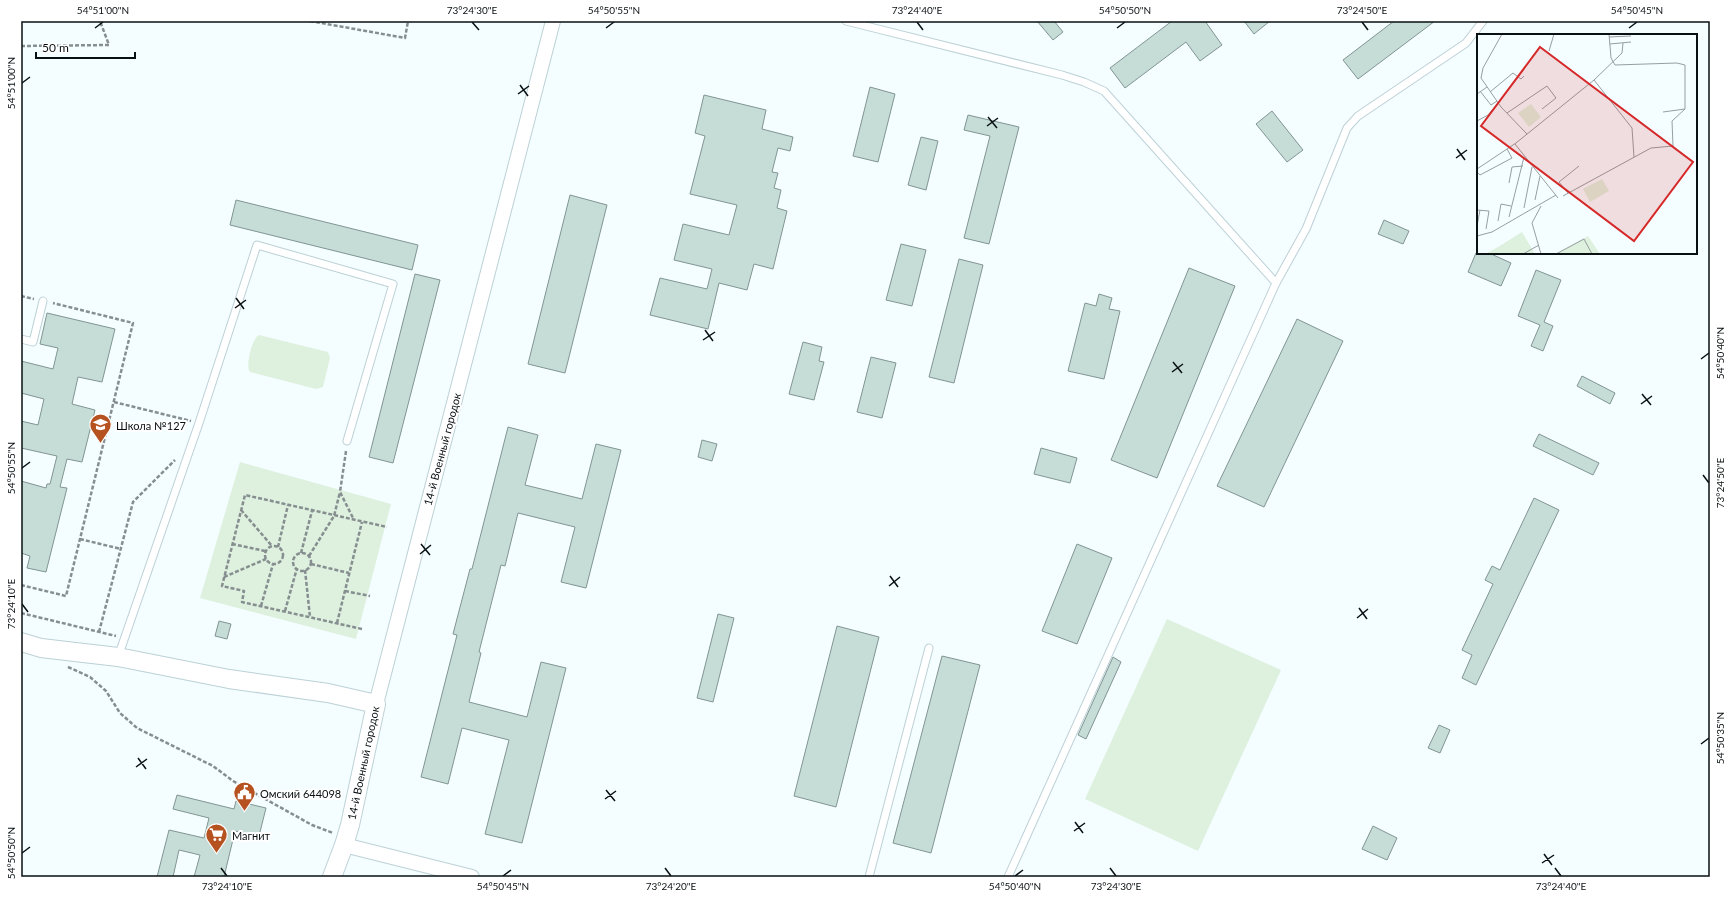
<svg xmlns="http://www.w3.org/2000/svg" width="1731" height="898" font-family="Lato,sans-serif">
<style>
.green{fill:#ddf1de}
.building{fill:#c6dcd7;stroke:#819591}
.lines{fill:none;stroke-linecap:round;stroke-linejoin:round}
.service-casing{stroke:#bcd1d7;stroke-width:9}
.minor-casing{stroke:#bcd1d7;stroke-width:16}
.tertiary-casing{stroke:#bcd1d7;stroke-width:20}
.path{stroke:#868e90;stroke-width:2.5;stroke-dasharray:4 2;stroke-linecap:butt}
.service{stroke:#fff;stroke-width:7}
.minor{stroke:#fff;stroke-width:14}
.tertiary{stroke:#fff;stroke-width:18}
.ticks{fill:none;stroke:#091012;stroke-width:1.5}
.labels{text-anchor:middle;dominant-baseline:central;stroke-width:4;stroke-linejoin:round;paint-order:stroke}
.poi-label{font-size:11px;fill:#091012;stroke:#fff;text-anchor:start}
.street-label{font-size:11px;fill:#091012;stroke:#fff}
.inset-road{fill:none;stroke:#969ea0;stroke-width:1}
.view{fill:#d62828;fill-opacity:0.15;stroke:#d62828;stroke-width:2}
.inset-edge{fill:none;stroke:#091012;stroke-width:2}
.neatline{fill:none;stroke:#091012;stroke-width:1.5}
.ticks-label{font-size:10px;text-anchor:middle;fill:#091012}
</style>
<rect width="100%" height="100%" fill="#f4fdff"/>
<g class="green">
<path d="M259,335L328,352L330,358L323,387L316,389L250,372C245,366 252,338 259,335Z"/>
<path d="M240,462L391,504L356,639L200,598Z"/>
<path d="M1167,619L1281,670L1198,851L1085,799Z"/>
</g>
<g class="building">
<path d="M1037,21H1054L1063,32L1053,40Z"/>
<path d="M1172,21H1205L1222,45L1200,61L1186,42L1125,88L1110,68Z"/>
<path d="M1244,21H1270L1254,34Z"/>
<path d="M1394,21H1435L1358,79L1343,60Z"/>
<path d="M870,87L895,94L878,162L853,156Z"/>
<path d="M704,95L766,110L762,129L793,137L790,151L778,148L772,172L778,173L774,188L781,190L777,208L787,211L773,269L754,264L747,290L719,283L708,329L650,315L660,278L707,289L712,269L674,260L683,224L729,235L737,205L690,194L705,136L695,133Z"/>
<path d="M1272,111L1303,150L1287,162L1256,124Z"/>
<path d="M968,115L1019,127L989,244L964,238L990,136L964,130Z"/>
<path d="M921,137L938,141L926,190L908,185Z"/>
<path d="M570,195L607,205L565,373L528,364Z"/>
<path d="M236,200L418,245L412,270L230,225Z"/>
<path d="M1384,220L1409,231L1403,244L1378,234Z"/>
<path d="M901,244L926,250L912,306L886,300Z"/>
<path d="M1476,253H1489L1511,263L1501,286L1468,272Z"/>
<path d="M959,259L983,265L954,383L929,377Z"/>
<path d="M1189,268L1235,286L1157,478L1111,460Z"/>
<path d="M1536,270L1561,280L1544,322L1553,326L1543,351L1531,346L1540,325L1518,316Z"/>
<path d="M415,274L440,280L393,463L369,457Z"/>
<path d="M1099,294L1112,298L1109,309L1120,311L1104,379L1068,371L1085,303L1096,306Z"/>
<path d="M47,313L115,329L102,382L78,377L72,404L95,410L82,462L67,459L60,487L67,488L46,572L27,568L30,556L21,553V481L46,488L47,484H50L57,456L21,448V421L38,425L44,399L21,393V361L53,369L58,348L40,344Z"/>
<path d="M1297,319L1343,341L1264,507L1217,486Z"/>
<path d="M803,342L822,347L819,361L824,362L814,400L789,394Z"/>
<path d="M871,357L896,363L882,418L857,412Z"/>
<path d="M1582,376L1615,393L1610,404L1577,386Z"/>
<path d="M508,427L538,435L525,485L582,499L596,444L621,450L586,588L561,582L575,527L518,513L505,566L501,565L479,652L481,653L469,702L527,717L541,662L566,668L522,843L485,834L509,740L462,728L448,784L421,777L457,635L453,634L470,569H472Z"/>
<path d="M1539,434L1599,463L1593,475L1533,446Z"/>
<path d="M702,440L717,444L712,461L698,457Z"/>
<path d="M1041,448L1077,458L1070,483L1034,474Z"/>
<path d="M1534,498L1559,510L1476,685L1462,678L1472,655L1462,650L1493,584L1485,580L1492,566L1500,570Z"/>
<path d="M1077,544L1112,558L1077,644L1042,631Z"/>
<path d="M718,614L734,618L713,702L697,698Z"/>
<path d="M219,621L231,624L227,639L215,636Z"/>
<path d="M837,626L879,637L836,807L794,796Z"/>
<path d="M942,656L980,665L931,853L893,843Z"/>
<path d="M1113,657L1121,662L1086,739L1078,735Z"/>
<path d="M1439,725L1450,730L1440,753L1428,748Z"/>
<path d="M177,795L234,809L236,801L266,808L259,836L235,831L224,877H194L200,855L179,850L173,877H157L169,830L204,838L209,818L173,809Z"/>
<path d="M1373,826L1397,838L1387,860L1362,849Z"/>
</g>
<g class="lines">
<defs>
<g id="service">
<path d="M846,21L1062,75L1084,82L1104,91L1276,283"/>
<path d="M21,339L33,342L43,301"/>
<path d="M118,657L199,423L257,245L393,284L347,441"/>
<path d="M869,877L929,648"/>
<path d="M1008,877L1276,283L1306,229L1347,128L1358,116L1466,43L1483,21"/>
</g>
<g id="minor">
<path d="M376,704L553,21"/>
<path d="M344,845L472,877"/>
</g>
<path id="tertiary" d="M21,642L41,648L118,657L229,679L328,693L376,704L350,825L344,845L332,877"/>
</defs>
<use href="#service" class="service-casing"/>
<use href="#minor" class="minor-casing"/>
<use href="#tertiary" class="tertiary-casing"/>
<g class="path">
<path d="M310,21L405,38L408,21"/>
<path d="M21,46L109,45L100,21"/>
<path d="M21,296L34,299"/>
<path d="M114,402L191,421"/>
<path d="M346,451L340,492L354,520"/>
<path d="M241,510L272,546"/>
<path d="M80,539L121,549"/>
<path d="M232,544L265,551"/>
<circle cx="274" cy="555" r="9"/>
<path d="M278,547L288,505"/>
<path d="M301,553L312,511"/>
<circle cx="302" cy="562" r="9"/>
<path d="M309,556L334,516L340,492"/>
<path d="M311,564L349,573"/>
<path d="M305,570L310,617"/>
<path d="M224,577L266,559"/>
<path d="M21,585L66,596L133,323L53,303"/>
<path d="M345,591L370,596"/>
<path d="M261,606L273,564"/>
<path d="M285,611L297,568"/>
<path d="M21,613L116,636"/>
<path d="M337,623L362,522"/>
<path d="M362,629L242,602L244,591L222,586L245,495L387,527"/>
<path d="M99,632L133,502L175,460"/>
<path d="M68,667L90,677L106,691L120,713L137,728L213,766L233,781L312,825L333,833"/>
</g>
<use href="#service" class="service"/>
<use href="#minor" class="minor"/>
<use href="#tertiary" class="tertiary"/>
</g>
<path class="ticks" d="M472,22L479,30M917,22L923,30M1362,22L1368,30M95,28L103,22M606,28L614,22M1117,28L1125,22M1629,28L1637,22M22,83L30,77M520,85L528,96M518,94L529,86M988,117L997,128M987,126L998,118M1457,149L1465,160M1456,158L1467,150M236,298L244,309M235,308L246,300M705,330L713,341M703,340L715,332M1701,359L1709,353M1173,362L1182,373M1172,372L1183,364M1642,394L1651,405M1641,404L1652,396M22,468L30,462M1703,475L1709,483M421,544L430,555M420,554L431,545M890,576L898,587M889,586L900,577M22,604L28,612M1359,608L1367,619M1357,618L1368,609M1701,744L1709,738M138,758L146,769M136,767L147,759M606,790L615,801M605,799L616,791M1075,822L1083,833M1074,831L1085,823M22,853L30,847M1544,854L1552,865M1542,863L1554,855M221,868L227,876M665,868L671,876M1110,868L1116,876M1555,868L1561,876M503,876L511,870M1015,876L1023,870"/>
<defs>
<symbol id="school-pin" viewBox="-11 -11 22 30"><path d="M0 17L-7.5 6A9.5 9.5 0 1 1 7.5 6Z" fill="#b65220" stroke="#fff"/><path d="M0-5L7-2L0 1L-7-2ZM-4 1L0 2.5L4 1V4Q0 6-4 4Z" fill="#fff"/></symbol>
<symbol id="civic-pin" viewBox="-11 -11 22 30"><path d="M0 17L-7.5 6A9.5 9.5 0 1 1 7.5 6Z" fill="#b65220" stroke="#fff"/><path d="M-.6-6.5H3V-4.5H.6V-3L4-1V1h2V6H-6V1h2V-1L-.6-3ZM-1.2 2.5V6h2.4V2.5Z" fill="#fff"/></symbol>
<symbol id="supermarket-pin" viewBox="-11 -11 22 30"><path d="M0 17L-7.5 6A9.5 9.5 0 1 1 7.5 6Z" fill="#b65220" stroke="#fff"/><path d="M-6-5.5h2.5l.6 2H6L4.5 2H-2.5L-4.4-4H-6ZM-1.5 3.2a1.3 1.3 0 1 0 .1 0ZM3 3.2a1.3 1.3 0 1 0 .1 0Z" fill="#fff"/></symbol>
</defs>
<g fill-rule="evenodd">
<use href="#school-pin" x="88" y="412" width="25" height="34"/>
<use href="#civic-pin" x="232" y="780" width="25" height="34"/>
<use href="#supermarket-pin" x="204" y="822" width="25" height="34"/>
</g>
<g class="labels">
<g class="poi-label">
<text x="116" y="425">Школа №127</text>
<text x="260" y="793">Омский 644098</text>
<text x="232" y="835">Магнит</text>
</g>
<g class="street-label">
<text transform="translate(442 449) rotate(-75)">14-й Военный городок</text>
<text transform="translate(363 763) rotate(-78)">14-й Военный городок</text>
</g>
</g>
<g transform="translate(1477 34)">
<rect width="220" height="220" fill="#f4fdff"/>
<path d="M54,70L64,83L52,93L41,79ZM125,145L132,157L113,168L106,155ZM45,198L58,220H8L21,213ZM111,202L123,220H78Z" fill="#ddf1de"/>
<path class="inset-road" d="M25,0L6,34L4,44L24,73L50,100M132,3L154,2M133,10L154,8M72,17L77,0M117,46L155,94L157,123M3,57L14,71L20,67M13,58L36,39L44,45L47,42M0,60L10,53M186,78L208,75M30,79L70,52L79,64L65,75M0,87L11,81L21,69M38,110L81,164M0,135L39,109L117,46L145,19L146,9M0,138L3,141L35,124L30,115M32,149L35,133L46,132M91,159L82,148L102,132M86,162L174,114L196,112L195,87L208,75V31L200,29L138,31L134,24L132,0M58,166L63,142M47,174L55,133M0,176L12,177L9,195M32,183L47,123M21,187L24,170L34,172M0,192L3,176M0,202L15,198L79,161M46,220L62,211M64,220L55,189L64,172M79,220L107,205L115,220"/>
<path class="view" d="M63,13L216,128L157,207L4,92Z"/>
<rect width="220" height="220" class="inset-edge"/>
</g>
<rect width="1731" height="898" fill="none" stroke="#ffffff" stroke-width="44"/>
<path d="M36 52v6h99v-6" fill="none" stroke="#091012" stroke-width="2"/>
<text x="42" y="52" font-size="12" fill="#091012" stroke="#ffffff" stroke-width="3" paint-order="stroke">50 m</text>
<rect x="22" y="22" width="1687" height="854" class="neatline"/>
<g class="ticks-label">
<text x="103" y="14">54°51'00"N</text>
<text x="472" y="14">73°24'30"E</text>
<text x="614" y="14">54°50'55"N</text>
<text x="917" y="14">73°24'40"E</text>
<text x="1125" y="14">54°50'50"N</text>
<text x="1362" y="14">73°24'50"E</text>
<text x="1637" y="14">54°50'45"N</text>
<text transform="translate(11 83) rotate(-90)" y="4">54°51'00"N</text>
<text transform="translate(1720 353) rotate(-90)" y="4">54°50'40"N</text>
<text transform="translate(11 468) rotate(-90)" y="4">54°50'55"N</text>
<text transform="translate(1720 483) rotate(-90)" y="4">73°24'50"E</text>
<text transform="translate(11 604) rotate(-90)" y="4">73°24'10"E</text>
<text transform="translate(1720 738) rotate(-90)" y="4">54°50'35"N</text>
<text transform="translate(11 853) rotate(-90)" y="4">54°50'50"N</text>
<text x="227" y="890">73°24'10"E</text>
<text x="503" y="890">54°50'45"N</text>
<text x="671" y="890">73°24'20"E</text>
<text x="1015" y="890">54°50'40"N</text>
<text x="1116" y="890">73°24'30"E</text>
<text x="1561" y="890">73°24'40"E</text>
</g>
</svg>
